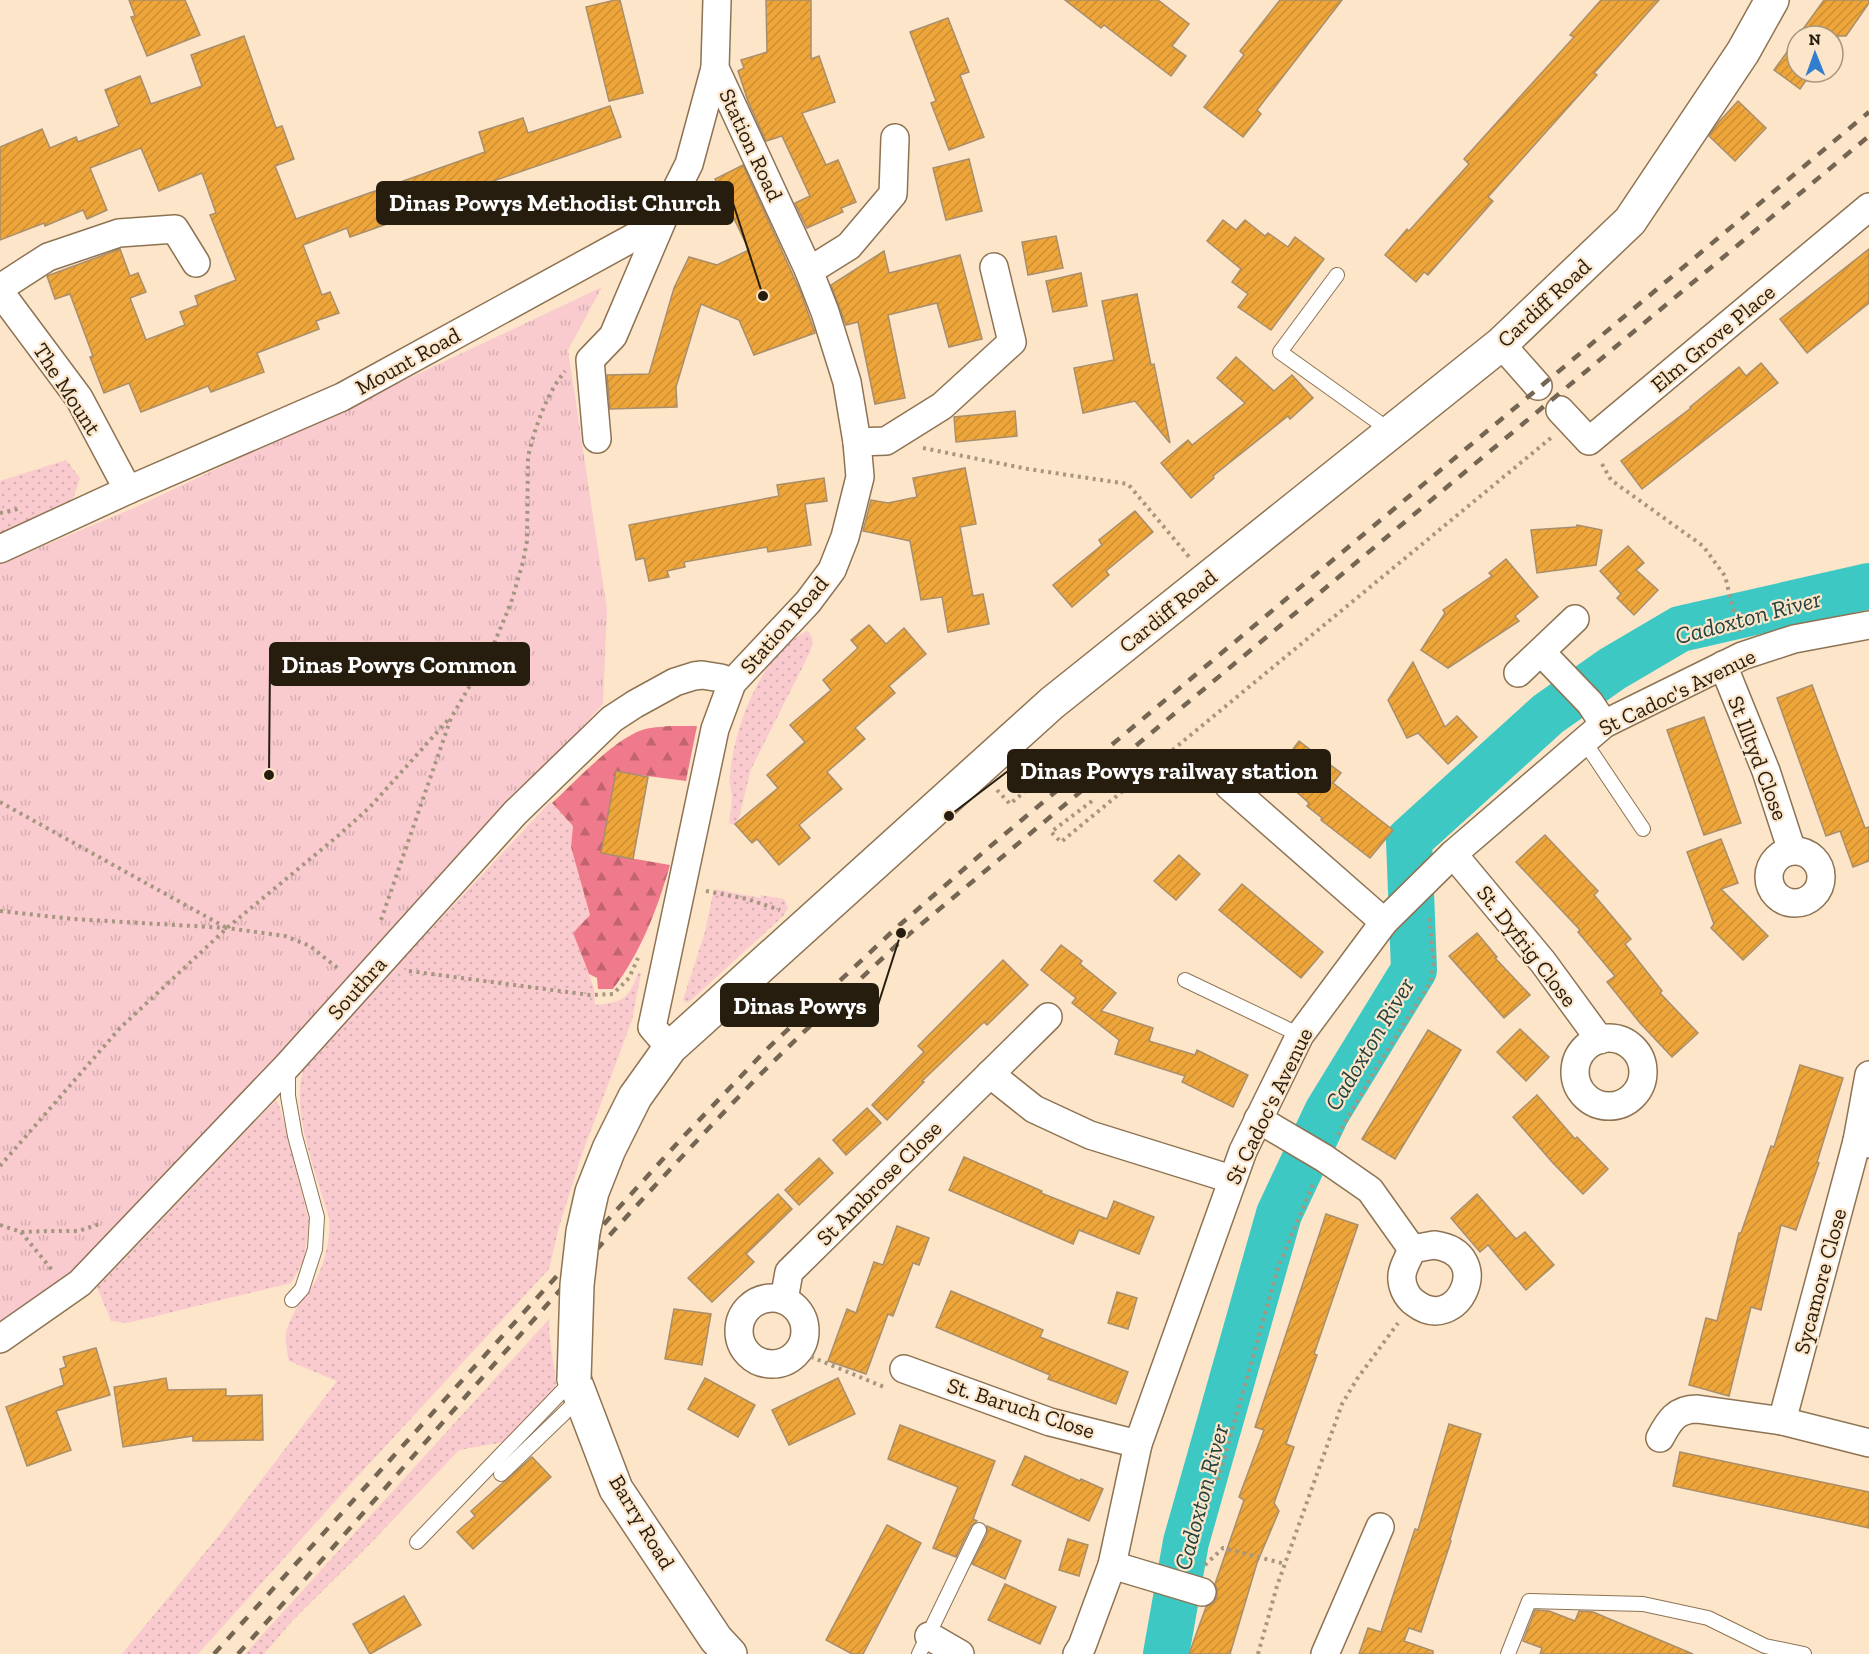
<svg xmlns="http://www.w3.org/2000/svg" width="1869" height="1654" font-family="'Zilla Slab',serif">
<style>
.grass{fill:url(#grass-dots)}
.forest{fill:url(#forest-firs)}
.park{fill:url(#park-tufts)}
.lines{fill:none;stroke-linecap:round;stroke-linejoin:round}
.river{stroke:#3dc8c4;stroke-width:46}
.building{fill:url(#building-hatch);stroke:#a98e6c;stroke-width:1.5}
.lane-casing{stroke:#8e7353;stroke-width:16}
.street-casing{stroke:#8e7353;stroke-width:30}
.primary-casing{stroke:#8e7353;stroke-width:36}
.path{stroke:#a7967f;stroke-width:4;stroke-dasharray:3 4.5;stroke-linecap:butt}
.lane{stroke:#fff;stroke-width:14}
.street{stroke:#fff;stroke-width:27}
.primary{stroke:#fff;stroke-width:33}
.rail{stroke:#756653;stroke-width:4.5;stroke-dasharray:10 10;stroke-linecap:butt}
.primary-bridge-casing{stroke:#8e7353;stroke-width:36;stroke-linecap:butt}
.primary-bridge{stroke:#fff;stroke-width:33}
.labels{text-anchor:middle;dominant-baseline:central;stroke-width:4.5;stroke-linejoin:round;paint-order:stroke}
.street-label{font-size:22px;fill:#271d0f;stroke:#fce5c8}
.water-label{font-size:24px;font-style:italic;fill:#254241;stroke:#fce5c8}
.leader{fill:none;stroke:#271d0f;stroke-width:2}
.callout-dot{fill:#271d0f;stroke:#fce5c8;stroke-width:2}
.callout{fill:#271d0f;stroke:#271d0f;stroke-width:2}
.callout-label{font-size:24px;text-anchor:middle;font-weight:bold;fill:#fff}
</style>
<defs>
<pattern id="grass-dots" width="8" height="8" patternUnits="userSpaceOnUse" patternTransform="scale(1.5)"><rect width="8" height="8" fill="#f9cbcf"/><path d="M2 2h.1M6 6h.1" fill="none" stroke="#d5aeb1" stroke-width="1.8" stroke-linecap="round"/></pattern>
<pattern id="forest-firs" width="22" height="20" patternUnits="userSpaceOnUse" patternTransform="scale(1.5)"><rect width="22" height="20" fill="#ef7a8b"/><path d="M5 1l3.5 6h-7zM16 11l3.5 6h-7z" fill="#c26370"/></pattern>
<pattern id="park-tufts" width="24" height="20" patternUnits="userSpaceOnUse" patternTransform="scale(1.5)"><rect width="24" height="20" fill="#f9cbcf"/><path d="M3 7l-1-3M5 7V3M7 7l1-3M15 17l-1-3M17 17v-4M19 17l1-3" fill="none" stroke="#d5aeb1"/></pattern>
<pattern id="building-hatch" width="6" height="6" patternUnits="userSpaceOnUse" patternTransform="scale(1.5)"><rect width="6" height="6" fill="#eea63b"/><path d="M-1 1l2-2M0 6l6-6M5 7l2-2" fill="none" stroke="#cc8e33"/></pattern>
</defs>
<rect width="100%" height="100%" fill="#fce5c8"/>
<g class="grass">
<path d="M66,460L80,478L70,508L0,539V481Z"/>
<path d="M807,631C815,638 813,643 810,652L751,769L737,826L729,823C730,814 732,804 732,795C731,789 729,783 730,777C733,728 761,654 807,631Z"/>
<path d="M550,802L573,826L571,847L590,915L573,933L594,988L595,1005C622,1003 629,999 638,973H641L632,1020L581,1157L559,1227L549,1269L356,1478L198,1654H122L220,1534L337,1381L289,1361C287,1352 285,1342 286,1333C287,1325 299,1303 304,1295C307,1292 310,1289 313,1285C324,1267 331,1239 329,1218C317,1175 288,1107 305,1064Z"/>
<path d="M714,889L761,898V895L784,899L788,908L783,916L688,1003L683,1000L705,932Z"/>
<path d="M276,1100L280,1108L309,1221L304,1260L291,1283L127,1323L111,1321L97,1287Z"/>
<path d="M550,1318L549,1332L556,1381L555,1389L551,1396L510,1441L459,1450L371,1543L292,1621L264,1654H245Z"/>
</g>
<path class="forest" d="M670,726H697L686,781L616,772L601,853L670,865C657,910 641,952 613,989H598L597,978L589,974L573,933L590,915L571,847L573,826L552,803C575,782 613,740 642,730C651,727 661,727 670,726Z"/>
<path class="park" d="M602,287L568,350L607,609L603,704L197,1150L56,1290L0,1322V564L136,507Z"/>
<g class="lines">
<path class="river" d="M1166,1654L1186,1542L1279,1214L1327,1112L1414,970L1409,840L1548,714L1612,669L1680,629L1869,586"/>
</g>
<g class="building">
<path d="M129,0H185L200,35L147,56L131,17L135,16Z"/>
<path d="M615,0H620L643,93L609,101L586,7Z"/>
<path d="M766,0H811V59L819,56L835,102L802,113L826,165L838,160L856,202L841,208L843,212L807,228L795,203L810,196L782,136L766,141L748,101L738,71L744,68L741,60L767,52Z"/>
<path d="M1065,0H1158L1189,24L1172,46L1186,56L1171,76L1104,25L1101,28Z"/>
<path d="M1280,0H1342L1257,110L1261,114L1243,137L1204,107L1244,55L1240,51Z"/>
<path d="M1601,0H1659L1594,73L1597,75L1488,197L1493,201L1428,275L1424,272L1416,282L1385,255L1407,229L1409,231L1469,164L1464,159L1574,37L1570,35Z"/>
<path d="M1824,0H1869V3L1846,36H1838L1833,43V36H1798Z"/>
<path d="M948,18L969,72L960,75L984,137L949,150L931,103L936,101L910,32Z"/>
<path d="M244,36L276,128L282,126L294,159L275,166L296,219L485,152L479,132L523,118L528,133L610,106L621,137L473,188L475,193L350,237L347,228L303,245L322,295L330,292L339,313L316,321L319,329L257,353L264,372L211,392L208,386L141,412L129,383L104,393L90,357L93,356L70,294L55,299L47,276L120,249L130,276L138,273L146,292L130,298L146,340L185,325L180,312L198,305L195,296L236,280L210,215L216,213L202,173L159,191L141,148L90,168L107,210L87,219L83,210L45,226L44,223L0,240V147L42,129L50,148L76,137L78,142L119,126L105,90L140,76L151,104L202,86L191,55Z"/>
<path d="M1797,38V72H1812L1800,89L1774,70Z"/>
<path d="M1738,101L1766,128L1735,161L1709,136L1718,123Z"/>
<path d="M969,159L982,211L946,220L933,168Z"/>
<path d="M743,165L801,293L815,333L754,355L739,320L701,304L676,387L677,407L610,409L607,375L649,374L674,288L689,257L717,265L749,250L715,179Z"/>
<path d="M1223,220L1236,230L1245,220L1265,236L1268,233L1288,247L1295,237L1324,259L1271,330L1238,307L1248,294L1232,282L1241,269L1207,241Z"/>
<path d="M1056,236L1063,268L1028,275L1022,242Z"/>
<path d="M1869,249V303L1807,353L1780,319Z"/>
<path d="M884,251L889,273L960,255L982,339L949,347L937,303L888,315L905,398L875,404L858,322L846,325L831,285Z"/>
<path d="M1081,273L1087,306L1053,312L1046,281Z"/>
<path d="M1137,294L1151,365L1154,364L1170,443L1135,401L1083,413L1074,368L1114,360L1102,301Z"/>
<path d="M1236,357L1274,391L1292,375L1313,398L1290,419L1288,416L1213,476L1214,478L1191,498L1161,463L1188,440L1192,445L1245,403L1217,378Z"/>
<path d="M1761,363L1778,383L1642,489L1621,461L1691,408L1690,407L1739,367L1746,376Z"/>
<path d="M1015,411L1017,436L956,442L954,417Z"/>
<path d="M965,468L976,524L960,527L973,596L983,594L989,624L948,632L942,597L921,600L910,541L863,531L871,500L888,503L917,497L913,478Z"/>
<path d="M824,478L827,501L805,504L811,545L768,552L767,547L684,562L685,567L667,571L669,577L649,581L644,558L636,560L629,525L779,496L777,485Z"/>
<path d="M1135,511L1153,532L1106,571L1109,575L1072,607L1053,585L1102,545L1099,540Z"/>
<path d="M1577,525L1602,530L1596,565L1537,573L1531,530L1576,527Z"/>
<path d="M1628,546L1644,563L1636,570L1658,590L1634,615L1617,598L1621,594L1600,571Z"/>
<path d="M1506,559L1538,597L1515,616L1519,621L1448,668L1421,650L1445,613L1443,610L1492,576L1489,573Z"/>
<path d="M869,625L886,644L904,628L926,654L889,686L895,693L855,728L865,739L827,772L842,789L799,825L810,838L779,865L757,839L752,843L735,824L778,788L767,775L805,742L790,725L831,690L823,680L858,648L851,640Z"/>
<path d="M1413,662L1445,727L1457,716L1477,737L1448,764L1418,733L1407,738L1388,700Z"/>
<path d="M1812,685L1865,828L1869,827V861L1853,867L1840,831L1826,836L1777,698Z"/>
<path d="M1704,717L1741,823L1704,835L1667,730Z"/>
<path d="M1299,741L1341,773L1333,783L1393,830L1370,858L1321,820L1322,818L1307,806L1309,803L1275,773Z"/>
<path d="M616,771L648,777L633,859L601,853Z"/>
<path d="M1545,835L1598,891L1594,895L1631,939L1625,944L1662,991L1660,993L1698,1033L1672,1057L1640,1023L1607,982L1615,976L1578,932L1580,930L1516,862Z"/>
<path d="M1721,839L1738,883L1721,889L1768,936L1743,960L1711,928L1714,924L1687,852Z"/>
<path d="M1179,855L1200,874L1176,900L1154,881Z"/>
<path d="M1242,884L1323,952L1301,978L1219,910Z"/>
<path d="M1477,933L1497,957L1495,958L1530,995L1504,1018L1449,956Z"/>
<path d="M1061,945L1082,961L1080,964L1116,993L1101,1011L1153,1028L1149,1041L1195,1055L1197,1050L1248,1075L1233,1107L1182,1082L1185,1076L1115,1054L1119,1040L1072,1003L1076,998L1041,970Z"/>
<path d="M1003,960L1028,985L987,1025L984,1022L922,1081L924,1082L887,1120L872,1105L924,1052L918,1046Z"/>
<path d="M1520,1029L1549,1057L1526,1081L1497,1052Z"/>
<path d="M1428,1030L1461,1050L1395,1159L1362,1139Z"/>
<path d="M1800,1065L1843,1078L1817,1162L1819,1163L1796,1230L1781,1225L1761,1310L1751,1307L1729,1396L1689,1385L1706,1318L1717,1321L1739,1233H1741L1771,1146L1774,1147Z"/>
<path d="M1537,1095L1575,1139L1577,1137L1608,1169L1583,1194L1552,1162L1513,1117Z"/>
<path d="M867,1108L881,1123L846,1155L833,1140Z"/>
<path d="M964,1157L1042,1191L1041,1193L1107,1219L1114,1201L1154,1217L1139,1254L1079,1230L1073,1244L949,1190Z"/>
<path d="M819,1158L833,1173L799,1205L785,1190Z"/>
<path d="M778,1194L792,1209L746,1254L754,1262L712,1302L688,1278Z"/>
<path d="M1477,1194L1516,1239L1525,1232L1554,1265L1526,1290L1488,1245L1480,1252L1451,1218Z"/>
<path d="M1326,1214L1358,1225L1314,1354L1317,1355L1286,1444L1294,1447L1274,1503L1279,1511L1257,1563L1230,1654H1189L1206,1607L1213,1603L1217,1597V1589L1215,1584L1244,1500L1239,1497L1264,1430L1255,1427Z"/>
<path d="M897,1226L929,1238L919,1265L913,1263L893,1316L888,1314L866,1374L828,1361L847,1309L856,1313L874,1262L883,1265Z"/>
<path d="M951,1291L1043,1330L1040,1337L1128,1372L1116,1404L1048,1379L1050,1375L936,1327Z"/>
<path d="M1117,1292L1137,1298L1128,1329L1108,1323Z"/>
<path d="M674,1309L711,1314L702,1365L665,1359Z"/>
<path d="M96,1348L110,1395L56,1411L71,1450L27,1466L6,1407L64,1385L60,1369L66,1367L63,1357Z"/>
<path d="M166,1378L168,1390L226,1389V1396L262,1395L263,1440L193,1441V1436L123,1447L114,1387Z"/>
<path d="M705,1378L755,1405L738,1437L688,1409Z"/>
<path d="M838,1378L855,1414L789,1445L772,1410Z"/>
<path d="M1449,1424L1481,1434L1450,1540L1451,1541L1421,1632L1409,1628L1404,1641L1433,1651V1654H1359L1368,1628L1381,1632L1415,1529L1418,1530Z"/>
<path d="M900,1425L995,1461L973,1519L977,1521L971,1526L956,1557L933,1548L958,1487L888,1459Z"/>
<path d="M1680,1452L1869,1492V1528L1673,1486Z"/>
<path d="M1025,1456L1080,1481L1081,1479L1103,1489L1089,1521L1012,1485Z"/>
<path d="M532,1457L551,1477L473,1549L457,1532L475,1516L471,1511Z"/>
<path d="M887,1525L921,1543L863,1654H852L826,1640Z"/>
<path d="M987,1526L1021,1541L1005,1579L972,1564L987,1534Z"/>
<path d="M1068,1539L1088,1545L1079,1576L1059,1570Z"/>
<path d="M1005,1584L1056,1607L1040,1644L988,1620Z"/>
<path d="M404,1596L421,1625L370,1654L353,1624Z"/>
<path d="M1535,1610L1549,1611L1575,1621L1579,1611L1593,1612L1693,1654H1540L1542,1648L1523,1641Z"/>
</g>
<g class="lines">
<defs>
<g id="lane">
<path d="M1337,275L1280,352L1392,432"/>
<path d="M1584,741L1643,829"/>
<path d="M1185,980L1300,1035"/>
<path d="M288,1068V1096L295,1136L317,1217L315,1249L302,1289L292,1300"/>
<path d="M501,1474L581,1397"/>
<path d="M417,1542L572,1381"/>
<path d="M919,1654L979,1530"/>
<path d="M1508,1654L1529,1601L1643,1604L1708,1618L1765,1646L1804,1654"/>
</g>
<g id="street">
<path d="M809,271L849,246L893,194L895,138"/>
<path d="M0,288L48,257L119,233L175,229L196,263"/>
<path d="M0,292L79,398L128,490"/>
<path d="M1501,344L1538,386"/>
<path d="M1560,410L1589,441L1869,207"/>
<path d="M597,439L590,360L613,336L665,214"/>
<path d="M857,442L886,441L942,406L1012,342L994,267"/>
<path d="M0,549L128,490L342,397L636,236L670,202L689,164L715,68"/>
<path d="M1541,652L1590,703L1604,724"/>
<path d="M1723,665L1766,771L1792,851"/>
<path d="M1518,673L1575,619"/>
<path d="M1229,786L1384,922"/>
<circle cx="1795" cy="877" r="26"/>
<path d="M1453,854L1543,962L1600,1040"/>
<circle cx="1609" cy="1072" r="34"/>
<path d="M670,1048L652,1027L715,729L732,683L808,602L832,570L845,537L860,477L857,442L847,382L825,312L809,271L715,68L717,0"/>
<path d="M990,1074L1034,1109L1090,1135L1231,1179"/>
<path d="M1258,1119L1324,1158L1370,1190L1412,1249"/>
<path d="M1857,1141L1869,1075"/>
<path d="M1434,1245C1497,1253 1458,1336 1415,1303C1406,1297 1401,1285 1402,1275C1403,1265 1409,1258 1412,1249Z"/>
<circle cx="772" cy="1331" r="33"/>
<path d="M784,1300L789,1272L1048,1017"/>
<path d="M0,1339L80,1283L288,1065L515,813L612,719L635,704L675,682L694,676L702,675L721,678L732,683"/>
<path d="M904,1369L1050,1422L1138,1444"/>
<path d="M1782,1421L1857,1141L1869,1144"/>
<path d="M1660,1438C1669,1421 1676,1409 1697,1409L1782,1421L1869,1443"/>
<path d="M1112,1565L1202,1592"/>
<path d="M929,1636L960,1654"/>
<path d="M1077,1654L1082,1646L1112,1565L1138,1444L1243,1151L1300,1035L1384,922L1453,854L1604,724L1742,656L1794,639L1869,625"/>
<path d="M1325,1654L1380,1527"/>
</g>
<g id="primary">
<path d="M583,1232L592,1192L609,1149L635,1097L670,1048L1052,703L1501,344L1630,221L1743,52L1772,0"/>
<path d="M574,1379L616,1489L716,1639L730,1654"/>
</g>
</defs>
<use href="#lane" class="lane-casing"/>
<use href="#street" class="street-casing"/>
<use href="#primary" class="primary-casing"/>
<g class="path">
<path d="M923,448L1028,469L1128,484L1190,558"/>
<path d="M1602,464L1611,480L1703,546L1725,576L1739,632"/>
<path d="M0,513L18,509"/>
<path d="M997,790L1010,804L1056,765"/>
<path d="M1092,801L1051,832L1061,842L1552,437"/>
<path d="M0,802L225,927"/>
<path d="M706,891L747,899L780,910"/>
<path d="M0,911L73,919L227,928L285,936L310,946L340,970"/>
<path d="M381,920L451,718L493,646L511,603L523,562L527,541L528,457C535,427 546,395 565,371"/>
<path d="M409,971L590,995L613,994L629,978L638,958"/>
<path d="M1338,1135L1374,1072L1430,983L1434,964L1429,914"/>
<path d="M0,1166L120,1028L227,928L339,835L370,807L448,720"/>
<path d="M0,1225L21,1232L50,1231H79L99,1224"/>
<path d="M21,1232L52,1270"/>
<path d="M797,1351L884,1387"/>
<path d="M1218,1480L1277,1270L1314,1182"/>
<path d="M1205,1565L1223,1548L1285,1564"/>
<path d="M1258,1654L1277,1586L1342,1404L1357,1379L1398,1323"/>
</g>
<use href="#lane" class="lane"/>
<use href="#street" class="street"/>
<use href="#primary" class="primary"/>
<g class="rail">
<path d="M214,1654L682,1138L766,1050L832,988L895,929L987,849L1869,112"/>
<path d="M238,1654C409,1464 574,1267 752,1083C800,1034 851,988 901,941L1869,136"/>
</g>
<defs>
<path id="primary-bridge" d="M574,1379L577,1285L583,1232"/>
</defs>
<use href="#primary-bridge" class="primary-bridge-casing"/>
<use href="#primary-bridge" class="primary-bridge"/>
</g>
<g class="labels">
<g class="street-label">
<text transform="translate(751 145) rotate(65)">Station Road</text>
<text transform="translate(1544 303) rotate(-43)">Cardiff Road</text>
<text transform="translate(1713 338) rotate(-40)">Elm Grove Place</text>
<text transform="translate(408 361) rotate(-29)">Mount Road</text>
<text transform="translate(67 389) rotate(57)">The Mount</text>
<text transform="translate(1168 611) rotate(-39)">Cardiff Road</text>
<text transform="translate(784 625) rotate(-49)">Station Road</text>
<text transform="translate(1677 692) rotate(-26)">St Cadoc's Avenue</text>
<text transform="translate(1758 758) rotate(69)">St Illtyd Close</text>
<text transform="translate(1527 946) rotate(52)">St. Dyfrig Close</text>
<text transform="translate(357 988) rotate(-48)">Southra</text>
<text transform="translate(1269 1106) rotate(-64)">St Cadoc's Avenue</text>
<text transform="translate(879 1183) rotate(-45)">St Ambrose Close</text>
<text transform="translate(1820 1281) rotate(-75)">Sycamore Close</text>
<text transform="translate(1021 1408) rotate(18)">St. Baruch Close</text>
<text transform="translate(642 1522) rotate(59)">Barry Road</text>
</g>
<g class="water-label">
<text transform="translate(1748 617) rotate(-15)">Cadoxton River</text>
<text transform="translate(1369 1044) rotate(-59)">Cadoxton River</text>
<text transform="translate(1201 1497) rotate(-75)">Cadoxton River</text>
</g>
</g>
<path class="leader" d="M763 296L733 203M269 775L270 664M949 816L1008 771M901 933L878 1005"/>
<g class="callout-dot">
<circle cx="763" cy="296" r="6"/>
<circle cx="269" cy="775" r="6"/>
<circle cx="949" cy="816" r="6"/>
<circle cx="901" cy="933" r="6"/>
</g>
<g class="callout">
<rect x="377" y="182" width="356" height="42" rx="6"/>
<rect x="270" y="643" width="259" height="42" rx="6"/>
<rect x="1008" y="750" width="322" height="42" rx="6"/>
<rect x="721" y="984" width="157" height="42" rx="6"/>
</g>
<g class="callout-label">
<text x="555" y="211">Dinas Powys Methodist Church</text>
<text x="399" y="673">Dinas Powys Common</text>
<text x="1169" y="779">Dinas Powys railway station</text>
<text x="800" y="1014">Dinas Powys</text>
</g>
<g transform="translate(1815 54) rotate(359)"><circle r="28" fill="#fce5c8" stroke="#a7957e" stroke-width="1.5"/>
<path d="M0-4.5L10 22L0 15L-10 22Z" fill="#317ece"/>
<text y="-9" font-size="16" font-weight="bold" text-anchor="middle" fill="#271d0f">N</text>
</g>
</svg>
